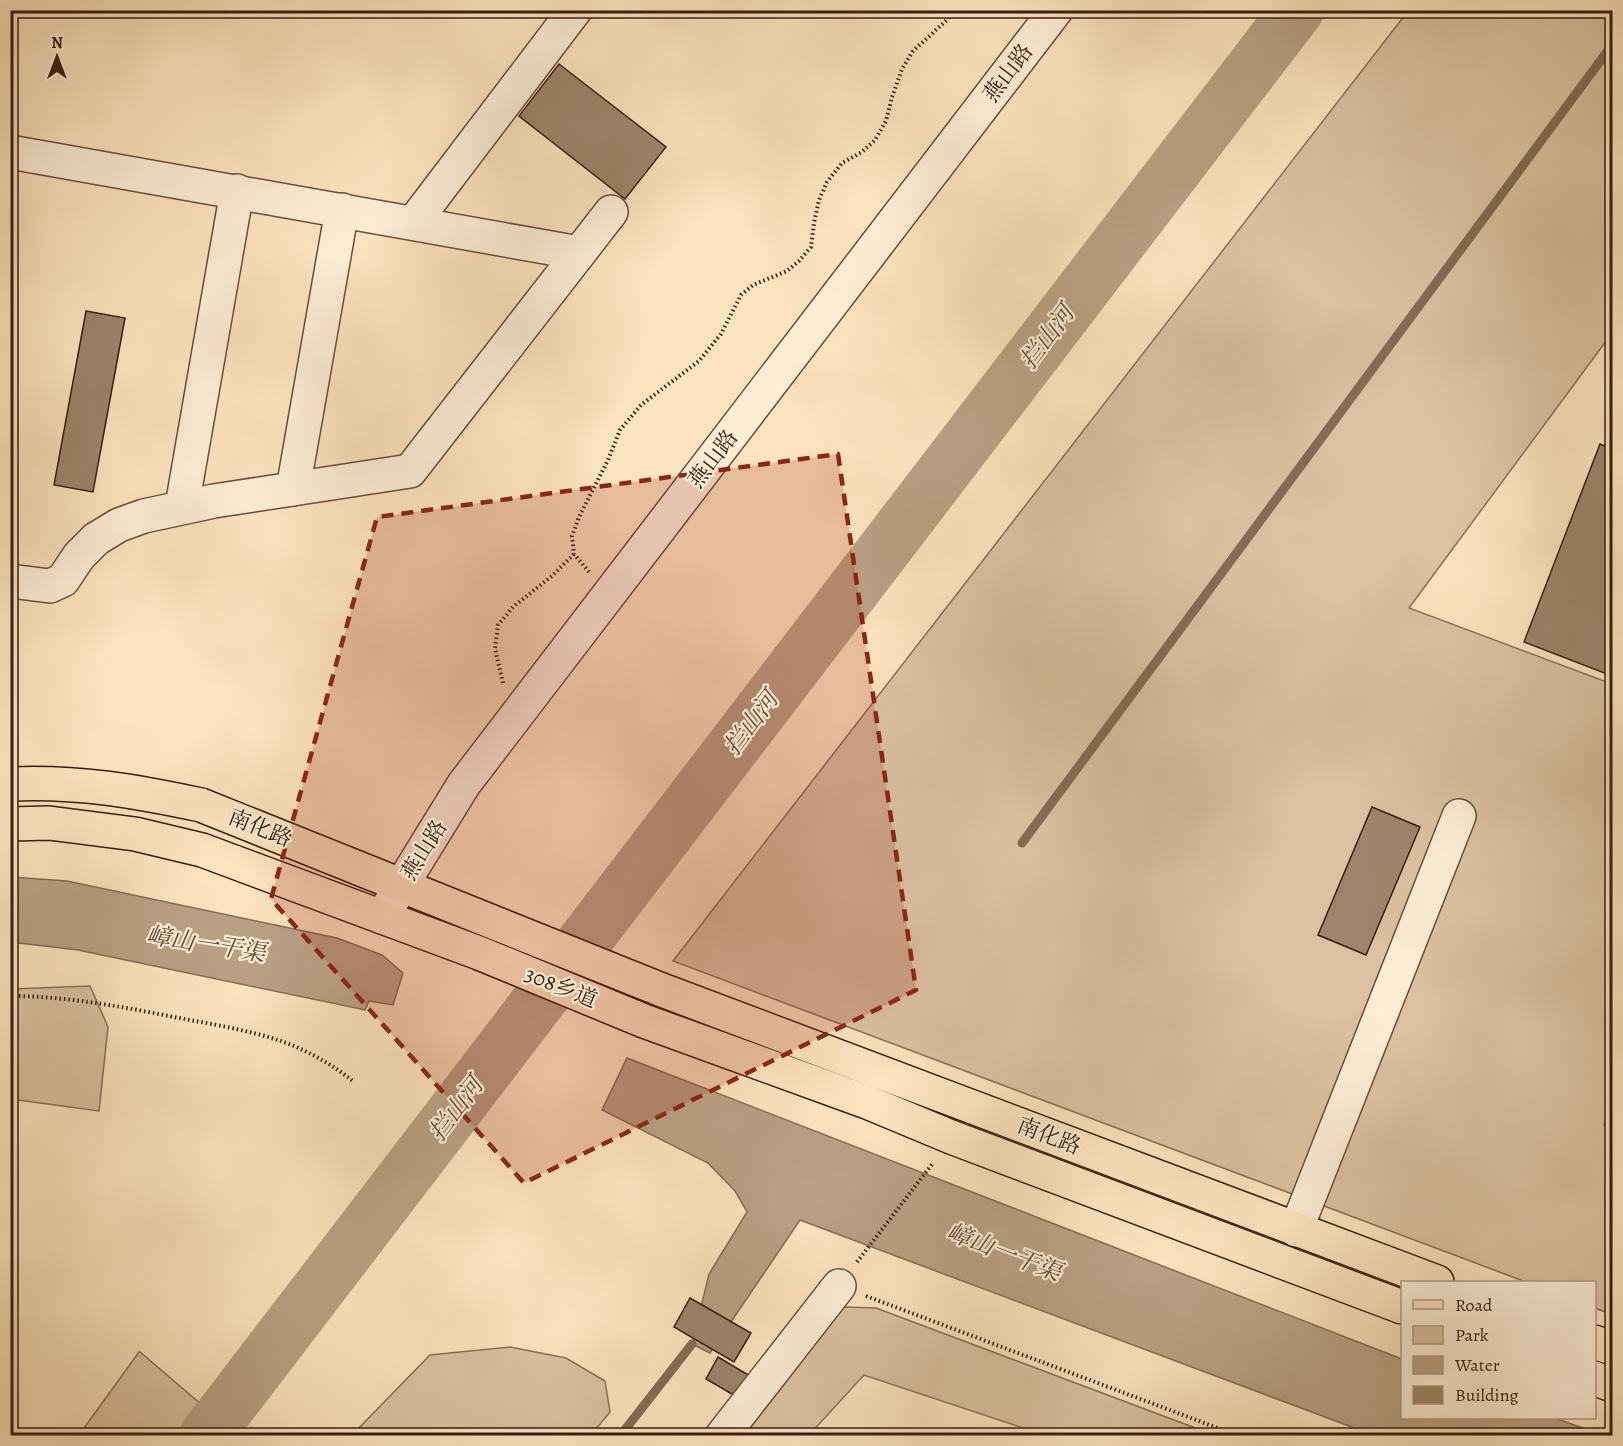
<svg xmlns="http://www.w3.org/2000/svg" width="1623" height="1446" font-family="Alegreya,'Noto Serif SC',serif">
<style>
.green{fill:#dbc1a1;stroke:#8a6f58;stroke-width:1.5}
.water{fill:#b9a083;stroke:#856c54;stroke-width:1.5}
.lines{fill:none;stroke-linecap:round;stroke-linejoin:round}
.stream{stroke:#856c54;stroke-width:9}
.river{stroke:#b9a083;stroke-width:54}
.building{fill:#9e846a;stroke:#381d0e;stroke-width:1.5}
.minor-casing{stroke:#694e3a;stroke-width:36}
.major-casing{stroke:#381d0e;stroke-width:36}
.path{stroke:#381d0e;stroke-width:4;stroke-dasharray:1.5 3;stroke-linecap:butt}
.minor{stroke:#fdedd5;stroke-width:33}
.major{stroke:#fce3bf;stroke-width:33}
.marked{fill:#8f2418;fill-opacity:0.2;stroke:#8f2418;stroke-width:4.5;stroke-dasharray:12 8;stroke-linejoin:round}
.labels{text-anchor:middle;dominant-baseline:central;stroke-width:4.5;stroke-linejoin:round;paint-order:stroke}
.street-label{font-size:22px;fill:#381d0e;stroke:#fdedd5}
.water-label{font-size:24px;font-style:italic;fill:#654b37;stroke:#fdedd5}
</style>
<rect width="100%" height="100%" fill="#fce3bf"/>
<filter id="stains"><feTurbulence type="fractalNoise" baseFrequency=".00333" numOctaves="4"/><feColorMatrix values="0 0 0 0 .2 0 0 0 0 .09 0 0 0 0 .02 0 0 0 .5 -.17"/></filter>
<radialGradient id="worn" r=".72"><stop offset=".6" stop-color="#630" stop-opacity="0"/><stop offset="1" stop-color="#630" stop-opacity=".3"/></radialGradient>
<g class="green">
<path d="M1408,11H1612V333L1409,608L1612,684V1094L1604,1125L1612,1129V1315L1595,1308L1594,1282H1526L673,961Z"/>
<path d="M90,986L108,1027L99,1111L11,1099V989Z"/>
<path d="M844,1307L876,1308L1214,1435H1044L864,1375L809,1435L734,1436L831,1311Z"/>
<path d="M510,1347L566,1358L605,1381L610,1412L591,1435H352L430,1355Z"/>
<path d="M139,1352H140L237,1435H79Z"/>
</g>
<g class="water">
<path d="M11,877L67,881L337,938L382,955L403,973L393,1005L369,1001L365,1010L78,950L11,942Z"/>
<path d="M627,1058L1402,1359V1418H1555L1602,1435H1373L800,1220L710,1353L692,1344L709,1274L747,1212L735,1191L708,1163L602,1110Z"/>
</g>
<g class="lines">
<g class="stream">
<path d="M1022,843L1612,45"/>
<path d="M620,1436L692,1344"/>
</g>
<path class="river" d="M206,1436L1297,10"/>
</g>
<g class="building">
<path d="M559,64L666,147L625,199L519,116Z"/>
<path d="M86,311L125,318L93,492L54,485Z"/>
<path d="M1600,444L1612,449V676L1524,642Z"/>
<path d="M1372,807L1420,827L1366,955L1318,935Z"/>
<path d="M690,1298L751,1333L734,1362L674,1327Z"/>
<path d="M718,1357L750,1376L737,1397L706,1379Z"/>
</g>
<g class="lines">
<defs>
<g id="minor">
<path d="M10,152L579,253"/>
<path d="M414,222L575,10"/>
<path d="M293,489L342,210"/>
<path d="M182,506L237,191"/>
<path d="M10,581L50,586L63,580L79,556L96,539L119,525L144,516L214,501L410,471L611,212"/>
<path d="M382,917L464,784L1056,10"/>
<path d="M1296,1230L1459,816"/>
<path d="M722,1436L839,1286"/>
</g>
<g id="major">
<path d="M10,784C78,781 135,791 201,805L662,990L1437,1282"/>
<path d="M10,824L49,823L135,834L202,850L479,953L644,1021L867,1102L951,1137L1402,1307"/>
<path d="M1594,1342L1612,1348"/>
<path d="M1594,1378L1612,1385"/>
</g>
</defs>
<use href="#minor" class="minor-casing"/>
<use href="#major" class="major-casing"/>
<g class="path">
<path d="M589,572L574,554L572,536L579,517L608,460L620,430L641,405L699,361L721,334L741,295L753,285L787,271L799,261L811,247L814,223L819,200L827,182L842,163L862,152L875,140L886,121L892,97L902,69L913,51L948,19L955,10"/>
<path d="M503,683L495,649L498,625L514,606L552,576L574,554"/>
<path d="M10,996C67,996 124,1007 179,1018C212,1024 247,1030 278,1040C305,1049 332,1064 354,1082"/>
<path d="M857,1262L933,1163"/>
<path d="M866,1296L1239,1436"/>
</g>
<use href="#minor" class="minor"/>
<use href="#major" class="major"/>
</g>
<path class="marked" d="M838,454L916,990L524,1183L271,899L377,517Z"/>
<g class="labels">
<g class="street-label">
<text transform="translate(1008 73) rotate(-53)">燕山路</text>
<text transform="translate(713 459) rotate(-53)">燕山路</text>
<text transform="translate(260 828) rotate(22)">南化路</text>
<text transform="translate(424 850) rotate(-58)">燕山路</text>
<text transform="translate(561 987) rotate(22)">308乡道</text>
<text transform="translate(1049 1136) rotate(21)">南化路</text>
</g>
<g class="water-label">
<text transform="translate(1047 337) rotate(-53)">拦山河</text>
<text transform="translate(751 723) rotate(-53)">拦山河</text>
<text transform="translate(206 944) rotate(9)">嶂山一干渠</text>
<text transform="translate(456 1109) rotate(-53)">拦山河</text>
<text transform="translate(1004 1252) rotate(21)">嶂山一干渠</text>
</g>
</g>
<rect width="1623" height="1446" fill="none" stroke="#fce3bf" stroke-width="36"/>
<rect x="12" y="12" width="1599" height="1422" fill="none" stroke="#381d0e" stroke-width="3"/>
<rect x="18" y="18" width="1587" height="1410" fill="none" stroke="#381d0e" stroke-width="1.5"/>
<rect x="1401" y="1281" width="195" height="138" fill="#fdedd5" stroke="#ae9a85" stroke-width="1.5"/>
<rect x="1413" y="1300" width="30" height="9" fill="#fce3bf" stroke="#ae9a85" stroke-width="1.5"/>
<text x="1455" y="1311" font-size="18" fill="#381d0e">Road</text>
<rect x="1413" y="1326" width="30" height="18" fill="#dbc1a1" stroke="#ae9a85" stroke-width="1.5"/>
<text x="1455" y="1341" font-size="18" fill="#381d0e">Park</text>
<rect x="1413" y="1356" width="30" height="18" fill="#b9a083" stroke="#ae9a85" stroke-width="1.5"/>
<text x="1455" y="1371" font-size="18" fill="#381d0e">Water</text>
<rect x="1413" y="1386" width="30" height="18" fill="#9e846a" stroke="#ae9a85" stroke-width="1.5"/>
<text x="1455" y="1401" font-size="18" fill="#381d0e">Building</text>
<g transform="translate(57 57)" stroke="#fdedd5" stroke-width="4.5" paint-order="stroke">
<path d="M0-4.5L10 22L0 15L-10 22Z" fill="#381d0e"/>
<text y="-9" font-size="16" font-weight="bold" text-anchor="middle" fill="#381d0e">N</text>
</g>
<rect width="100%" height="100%" filter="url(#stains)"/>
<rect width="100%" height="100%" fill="url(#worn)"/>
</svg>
